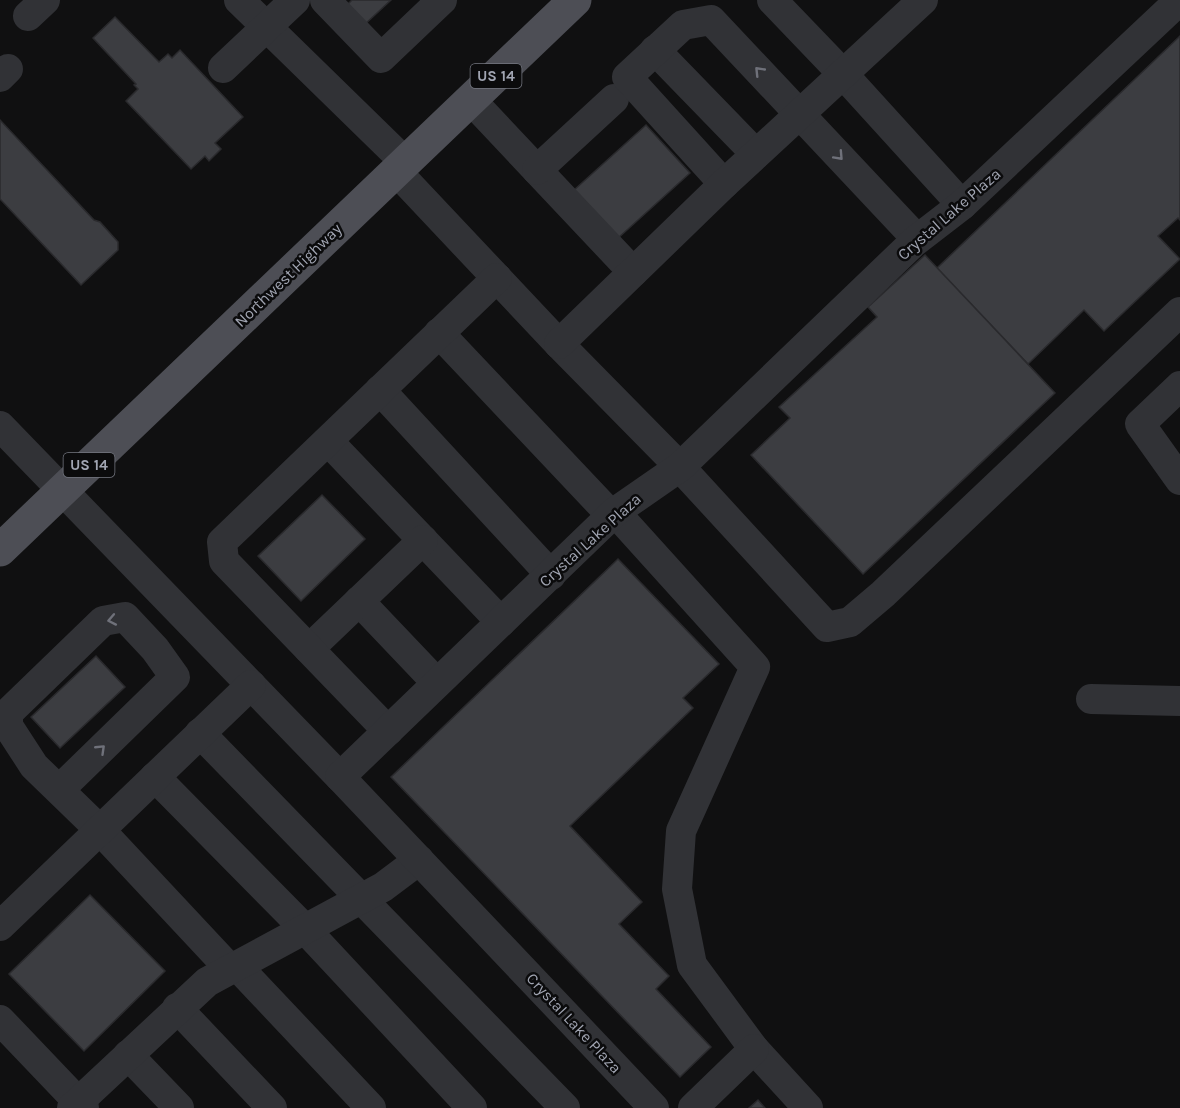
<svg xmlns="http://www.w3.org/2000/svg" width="1180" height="1108" font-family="Karla,sans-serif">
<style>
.building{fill:#3c3d41;stroke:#2a2a2d;stroke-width:1.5}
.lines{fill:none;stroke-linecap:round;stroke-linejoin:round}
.minor{stroke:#313236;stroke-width:30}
.major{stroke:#4d4e55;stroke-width:33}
.oneway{stroke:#6f717a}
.labels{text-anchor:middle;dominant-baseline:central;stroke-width:5;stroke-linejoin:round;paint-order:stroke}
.shield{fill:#0b0b0c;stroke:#747780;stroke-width:1.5}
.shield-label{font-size:15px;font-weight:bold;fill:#a1a5b2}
.street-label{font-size:16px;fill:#a1a5b2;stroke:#0b0b0c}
</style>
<rect width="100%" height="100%" fill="#101011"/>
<g class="building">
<path d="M352,0H391L363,26L345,7Z"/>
<path d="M115,17L159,62L168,54L172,58L180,50L243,117L215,143L221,149L209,161L205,156L191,169L126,101L138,89L134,85L136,84L93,38Z"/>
<path d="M1180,36V220L1178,218L1158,236L1180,259L1104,331L1084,310L1028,364L937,268Z"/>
<path d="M0,120L94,220L100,222L118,242V250L81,285L0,199Z"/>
<path d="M646,125L690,173L617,239L573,191Z"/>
<path d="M925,255L1055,393L863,574L751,455L790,418L779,407L877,317L868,307Z"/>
<path d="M322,495L365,539L301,601L258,556Z"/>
<path d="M618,559L719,664L683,698L693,708L570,826L642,902L619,924L669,976L656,989L711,1047L680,1077L391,777Z"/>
<path d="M96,656L125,687L60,748L31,717Z"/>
<path d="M90,895L165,971L84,1051L9,974Z"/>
<path d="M758,1100L765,1108H749Z"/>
</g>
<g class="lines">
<g class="minor">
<path d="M239,0L406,163"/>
<path d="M325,0L381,58L442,0"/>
<path d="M772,0L842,73L962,205"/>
<path d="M28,16L45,0"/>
<path d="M655,50L756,154"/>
<path d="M223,68L295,0"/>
<path d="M0,77L8,69"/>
<path d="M471,100L633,272"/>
<path d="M537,170L614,99"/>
<path d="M396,171L559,344L680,467L827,627L850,622L883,594L1180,312"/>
<path d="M724,184L627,77L683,25L711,20L917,239"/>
<path d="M439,333L612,516"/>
<path d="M559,344L724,184L923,0"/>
<path d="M1180,386L1140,424L1180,480"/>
<path d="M380,390L551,575"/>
<path d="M0,426L340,777"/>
<path d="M328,441L501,622"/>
<path d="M615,512L755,667L681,831L677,889L692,965L754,1049L808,1108"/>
<path d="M359,601L437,683"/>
<path d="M309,649L423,540"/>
<path d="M1091,699L1180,701"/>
<path d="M388,731L224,561L222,542L497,278"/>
<path d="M200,733L565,1108"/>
<path d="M155,777L305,929L472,1108"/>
<path d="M59,790L175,677L155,649L125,617L103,621L8,713V726L34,766L100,830L230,969"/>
<path d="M0,926L251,685"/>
<path d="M237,966L371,1108"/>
<path d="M177,1008L272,1108"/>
<path d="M0,1020L84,1108"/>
<path d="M128,1055L179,1108"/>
<path d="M72,1108L207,982L383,887L419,860"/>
<path d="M654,1108L340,777L615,512L680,467L914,242L962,205L1180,0"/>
<path d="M693,1108L754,1049"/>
</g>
<path class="major" d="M0,550L575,0"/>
</g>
<defs><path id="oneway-chevron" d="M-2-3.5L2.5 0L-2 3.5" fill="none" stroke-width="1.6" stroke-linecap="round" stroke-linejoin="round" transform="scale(1.5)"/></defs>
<g class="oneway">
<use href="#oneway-chevron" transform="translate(759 71) rotate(-134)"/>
<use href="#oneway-chevron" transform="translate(839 156) rotate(47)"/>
<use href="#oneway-chevron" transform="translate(112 620) rotate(169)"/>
<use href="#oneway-chevron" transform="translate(101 749) rotate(-44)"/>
</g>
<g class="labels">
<g class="shield">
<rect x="470.5" y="64" width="51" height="24" rx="4.5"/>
<rect x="63.5" y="453" width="51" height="24" rx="4.5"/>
</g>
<g class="shield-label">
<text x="496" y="76">US 14</text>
<text x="89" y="465">US 14</text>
</g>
<g class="street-label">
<text transform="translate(949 214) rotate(-41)">Crystal Lake Plaza</text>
<text transform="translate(288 275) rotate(-44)">Northwest Highway</text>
<text transform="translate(590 540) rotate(-42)">Crystal Lake Plaza</text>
<text transform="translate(574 1023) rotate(47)">Crystal Lake Plaza</text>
</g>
</g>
</svg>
